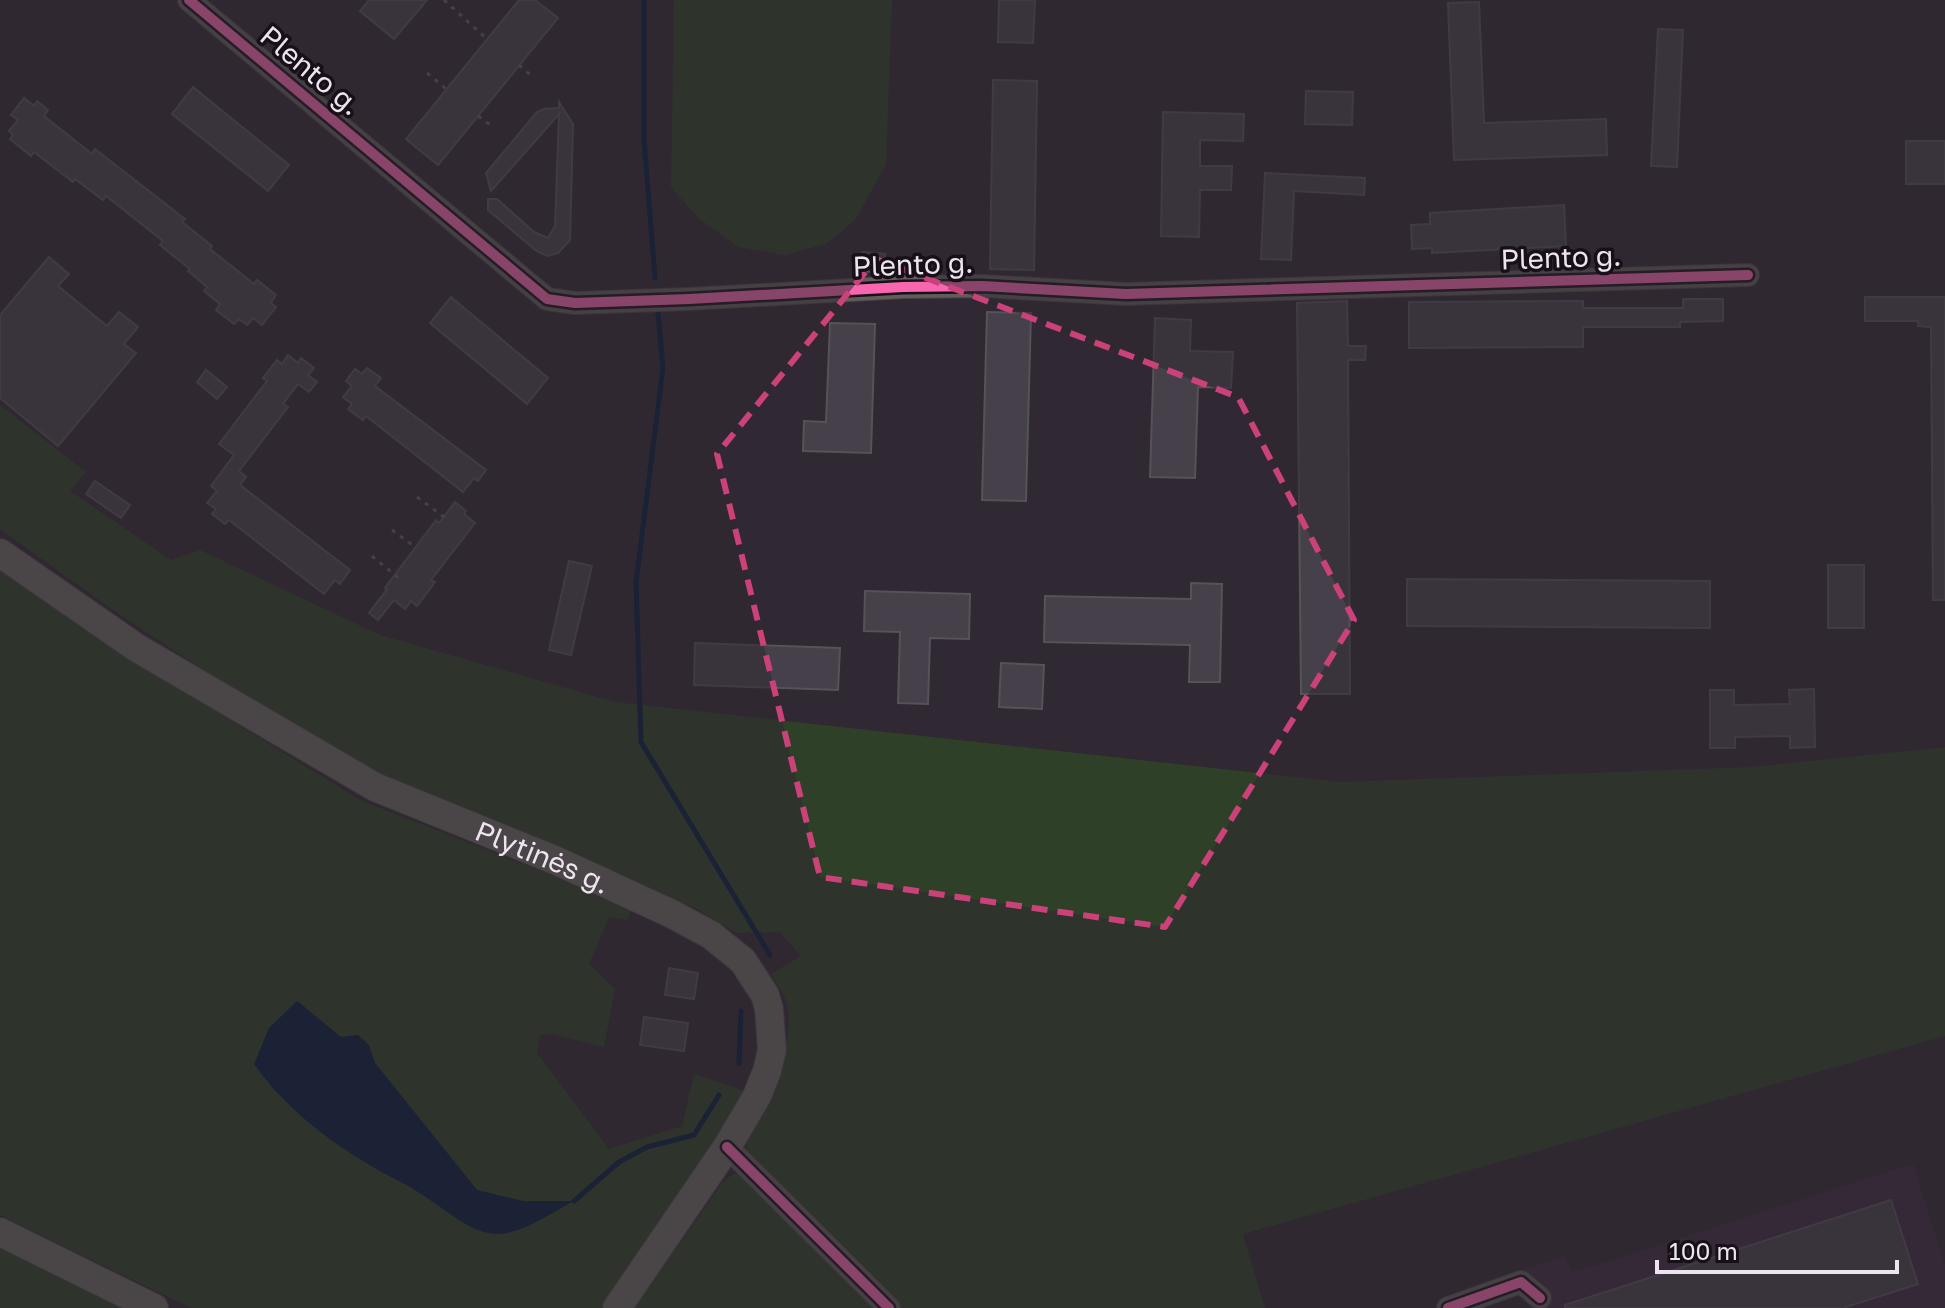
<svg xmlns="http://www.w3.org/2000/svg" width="1945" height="1308" font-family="'Golos Text',sans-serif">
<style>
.built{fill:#3c2b41}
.green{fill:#2e4027;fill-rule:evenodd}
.water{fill:#041b3d}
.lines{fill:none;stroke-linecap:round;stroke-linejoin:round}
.stream{stroke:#041b3d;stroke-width:5}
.building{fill:#454049;stroke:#56525a;stroke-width:2}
.minor-casing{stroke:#4a434c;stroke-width:24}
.major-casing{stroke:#4a434c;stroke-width:30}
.path{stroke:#635f5f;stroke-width:3;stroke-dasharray:4 6;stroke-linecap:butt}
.minor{stroke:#615e59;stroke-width:22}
.major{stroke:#6c6862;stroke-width:28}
.cycleway-casing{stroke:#171018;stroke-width:15}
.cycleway{stroke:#f766af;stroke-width:10}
.marked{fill:none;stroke:#cb4179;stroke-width:6;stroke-dasharray:16 10;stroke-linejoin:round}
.labels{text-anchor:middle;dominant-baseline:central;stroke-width:7;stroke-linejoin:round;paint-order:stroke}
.street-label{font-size:28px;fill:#eee4f0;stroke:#171018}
</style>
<rect width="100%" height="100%" fill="#302832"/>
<path class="built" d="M1913,1164L1945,1266V1308H1529L1516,1272L1565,1256L1572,1273Z"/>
<g class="green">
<path d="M674,0H892L886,164L856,219L826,244L785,255L738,247L698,218L671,187Z"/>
<path d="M0,405L86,472L70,491L171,560L200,550L380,635L615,702L1340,782L1752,767L1945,747V1036L1243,1234L1265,1308H898L750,1160C738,1129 758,1124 769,1099C780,1073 795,1028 786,1001C783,992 776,983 771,974L801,956L780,932L737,933L697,909L382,774L249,700L116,612L0,529Z"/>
<path d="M0,567L135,661L360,800L633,907L627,920L609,917L589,964L615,989L604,1047L552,1034L540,1035L537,1053L609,1149L682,1126L694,1074L745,1091L723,1138L604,1308H191L0,1215ZM297,1001L341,1037L369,1045L375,1063L477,1190L523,1201H571L529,1226L496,1234L474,1228L417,1191L339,1145L300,1114L270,1086Z"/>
<path d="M733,1174H745L877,1308H629L678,1246L722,1183Z"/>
<path d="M0,1248L121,1308H0Z"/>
</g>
<path class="water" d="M297,1001L341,1037L358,1035L369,1045L375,1063L477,1190L523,1201H574C553,1212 520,1235 496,1234C469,1233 443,1207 421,1194C404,1182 385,1175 368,1164C324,1138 283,1105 254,1064L269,1028Z"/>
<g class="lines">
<g class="stream">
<path d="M644,0V139L655,278"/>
<path d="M658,313L663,368L636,582L641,742L770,955"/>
<path d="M739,1064L741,1011"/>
<path d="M574,1201L619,1162L647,1147L694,1135L719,1095"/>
</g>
</g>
<g class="building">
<path d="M369,0H427L394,39L360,11Z"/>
<path d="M519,0H535L558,18L438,165L406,139Z"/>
<path d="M999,0H1035L1033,43L998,42Z"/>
<path d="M1479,2L1484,123L1606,119L1607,155L1454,160L1448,3Z"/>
<path d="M1658,29L1683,30L1677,167L1651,166Z"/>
<path d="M993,80L1037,81L1034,270L990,269Z"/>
<path d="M193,87L289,165L268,191L172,114Z"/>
<path d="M1306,91L1353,92L1352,125L1305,124Z"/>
<path d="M24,98L34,106L37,101L48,110L44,116L92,154L95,149L185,219L182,222L212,246L210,249L254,284L257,280L276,295L271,303L276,307L262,325L253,318L247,325L239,319L234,324L216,310L220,304L204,291L207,287L188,271L190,269L160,245L163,241L106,196L103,200L75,179L73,182L34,152L31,156L10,139L13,135L9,131L18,120L11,115Z"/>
<path d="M559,102L573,124L570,240L558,253L547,256L535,250L488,210V199H497L534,232L548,238L555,226L559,114L491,191L486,173L537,112L544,109L559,108Z"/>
<path d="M1163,112L1244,114L1243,141L1200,140V166H1232L1231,190H1200L1199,237L1161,236Z"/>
<rect x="1906" y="141" width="39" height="43"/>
<path d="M1265,173L1365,178L1364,195L1294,191L1291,260L1261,259Z"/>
<path d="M1564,205L1566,246L1432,253V248L1412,249L1411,225L1430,224V213Z"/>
<path d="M862,252L885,254L884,273L861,271Z"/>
<path d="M49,257L69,274L58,286L107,326L119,312L138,327L124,344L136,353L58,446L0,398V315Z"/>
<path d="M451,297L548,378L527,404L430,323Z"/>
<path d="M1865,297H1945V600H1933L1931,327L1918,326V321H1865Z"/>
<path d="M1683,299H1723V321L1680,322V327H1583V347L1409,348V302L1583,301V308H1683Z"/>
<path d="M1347,301L1348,346H1366L1365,360H1348L1350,694H1301L1297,303Z"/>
<path d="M987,312L1031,313L1026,501L982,500Z"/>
<path d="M1155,318L1191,320L1190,351L1233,352L1231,388L1198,387L1195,478L1150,477Z"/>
<path d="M830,323L875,324L871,453L803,451L804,421L826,422Z"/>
<path d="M288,355L298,363L301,358L314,368L308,375L317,382L309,392L298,384L283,404L288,407L239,471L246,477L240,485L350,570L340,584L335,580L324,594L229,520L225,524L212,514L216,509L207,503L217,491L211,486L234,455L219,444L267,381L263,378L277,360L282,364Z"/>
<path d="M367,368L381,378L375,386L486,470L478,481L474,478L463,492L366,416L363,420L348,409L352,404L343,397L352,386L346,381L355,369L362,374Z"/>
<path d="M206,370L227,387L217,399L197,382Z"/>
<path d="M95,481L130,505L121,518L86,494Z"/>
<path d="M455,502L466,511L464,514L475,523L431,580L435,582L417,606L411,601L405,609L394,600L378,620L369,613L387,589L385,588L436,520L439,523Z"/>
<path d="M569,561L592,566L571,655L549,650Z"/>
<rect x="1828" y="565" width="36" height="63"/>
<path d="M1407,579L1710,581V628L1407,626Z"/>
<path d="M1191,583L1222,584L1220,682H1189L1190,645L1044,642L1045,596L1191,599Z"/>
<path d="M865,591L970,594L969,639L930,638L928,704L898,703L900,632L864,631Z"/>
<path d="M695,643L840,648L838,690L694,685Z"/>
<path d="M1001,663L1044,665L1042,709L999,707Z"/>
<path d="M1814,689L1815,747L1790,748V736L1735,737V748H1710V690H1734V705L1790,704L1789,690Z"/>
<path d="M669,968L698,973L694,999L665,995Z"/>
<path d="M644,1017L688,1023L684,1051L640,1045Z"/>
<path d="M1891,1200L1918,1284L1843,1308H1565V1305Z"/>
</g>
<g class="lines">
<defs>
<g id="minor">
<path d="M189,0L547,299L575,303L689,299L903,287L982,286L1126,294L1748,275"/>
<path d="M727,1147L889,1308"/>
<path d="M1448,1308L1521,1282L1540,1298"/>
</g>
<g id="major">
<path id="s1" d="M0,553L137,648L375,787L557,861L672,914L711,935L743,961L765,995L769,1009L772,1050L767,1071L757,1096L727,1147L617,1308"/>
<path d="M0,1232L154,1308"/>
</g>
</defs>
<use href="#minor" class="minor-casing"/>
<use href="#major" class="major-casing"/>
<g class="path">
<path d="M444,0L487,39"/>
<path d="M519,65L534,78"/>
<path d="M427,73L446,89"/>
<path d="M478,116L493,127"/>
<path d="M417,497L444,517"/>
<path d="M392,530L415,547"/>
<path d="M372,556L400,579"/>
</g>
<use href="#minor" class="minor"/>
<use href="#major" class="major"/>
<defs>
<g id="cycleway">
<path d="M189,0L547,299L575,303L689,299L903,287L982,286L1126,294L1748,275"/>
<path d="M727,1147L889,1308"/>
<path d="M1448,1308L1521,1282L1540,1298"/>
</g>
</defs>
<use href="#cycleway" class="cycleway-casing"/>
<use href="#cycleway" class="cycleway"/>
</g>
<path d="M0 0H1945V1308H0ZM876,259L1238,397L1354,620L1165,927L820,877L717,454Z" fill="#302832" fill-opacity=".55" fill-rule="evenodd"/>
<path class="marked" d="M876,259L1238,397L1354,620L1165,927L820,877L717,454Z"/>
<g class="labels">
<g class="street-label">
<text transform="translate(311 70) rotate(40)">Plento g.</text>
<text transform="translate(1561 257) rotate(-2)">Plento g.</text>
<text transform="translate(913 264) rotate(-2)">Plento g.</text>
<text stroke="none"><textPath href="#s1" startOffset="624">Plytinės g.</textPath></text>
</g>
</g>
<path d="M1657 1260v12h240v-12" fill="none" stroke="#eee4f0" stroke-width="4"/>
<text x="1669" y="1260" font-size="24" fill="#eee4f0" stroke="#171018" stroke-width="6" paint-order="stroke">100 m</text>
</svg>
